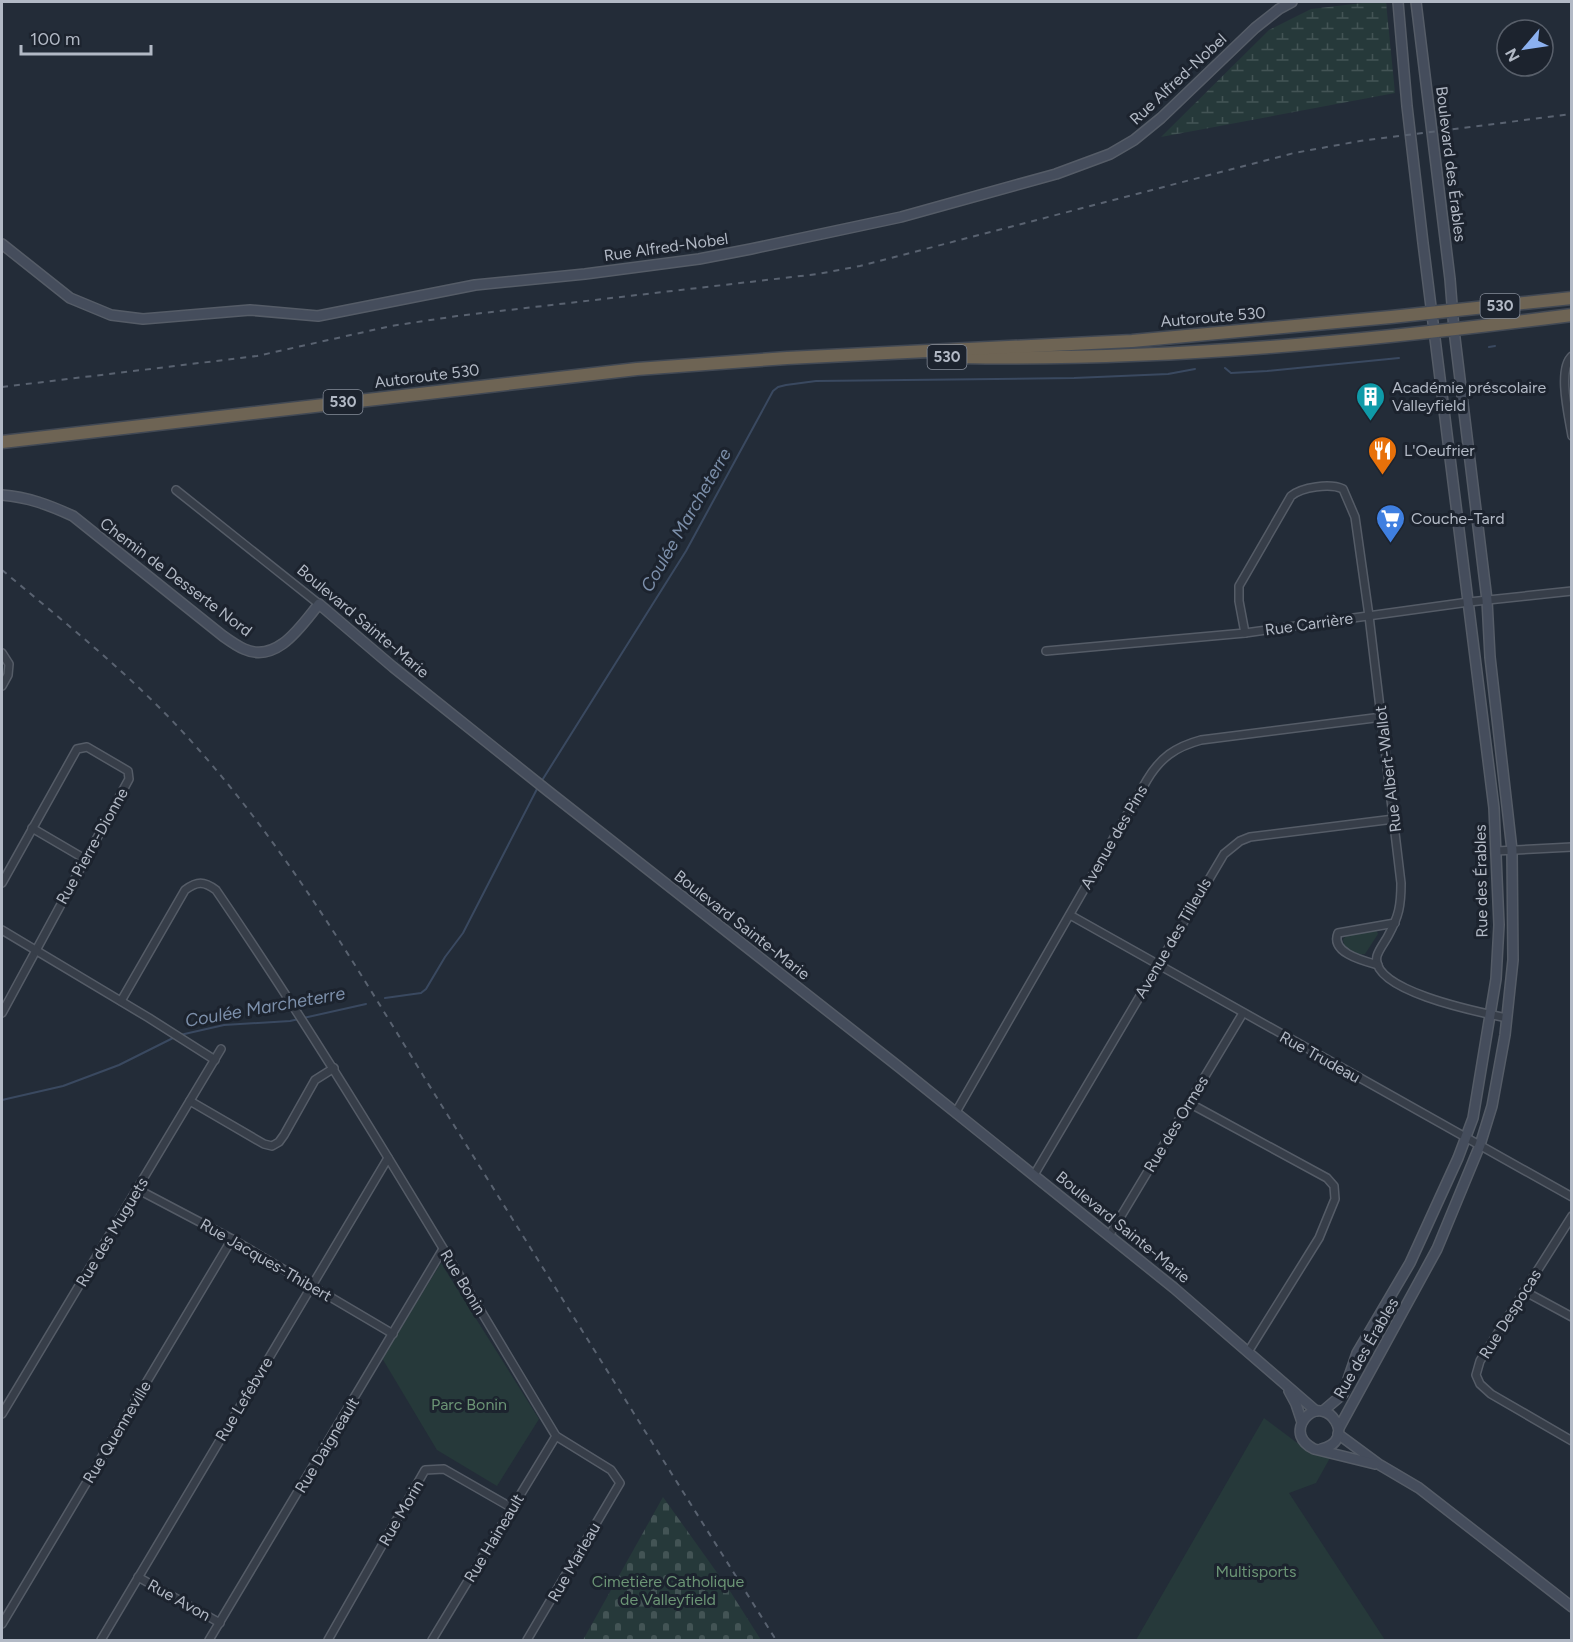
<svg xmlns="http://www.w3.org/2000/svg" width="1573" height="1642" font-family="Figtree,sans-serif">
<style>
.green{fill:#26393a}
.wetland{fill:url(#wetland-marsh)}
.cemetery{fill:url(#cemetery-stones)}
.lines{fill:none;stroke-linecap:round;stroke-linejoin:round}
.stream{stroke:#3a4960;stroke-width:2}
.street-casing{stroke:#555c67;stroke-width:10}
.secondary-casing{stroke:#555c67;stroke-width:12}
.highway-casing{stroke:#424954;stroke-width:15}
.street{stroke:#373e49;stroke-width:7}
.secondary{stroke:#454d5c;stroke-width:9}
.highway{stroke:#6e6454;stroke-width:12}
.rail{stroke:#596270;stroke-width:2;stroke-dasharray:6 6;stroke-linecap:butt}
.labels{text-anchor:middle;dominant-baseline:central;stroke-width:6;stroke-linejoin:round;paint-order:stroke}
.shield{fill:#1c232e;stroke:#858c98;stroke-width:1.5}
.shield-label{font-size:15px;font-weight:bold;fill:#b2b9c5}
.street-label{font-size:16px;fill:#b2b9c5;stroke:#1c232e}
.poi-label{font-size:16px;fill:#b2b9c5;stroke:#1c232e;text-anchor:start}
.park-label{font-size:16px;fill:#6b9475;stroke:#1c232e}
.water-label{font-size:18px;font-style:italic;fill:#7c8faa;stroke:#1c232e}
</style>
<defs>
<pattern id="wetland-marsh" width="20" height="14" patternUnits="userSpaceOnUse" patternTransform="scale(1.5)"><rect width="20" height="14" fill="#26393a"/><path d="M1 5h8M5 5V1M11 12h8M15 12V8" fill="none" stroke="#435455"/></pattern>
<pattern id="cemetery-stones" width="16" height="16" patternUnits="userSpaceOnUse" patternTransform="scale(1.5)"><rect width="16" height="16" fill="#26393a"/><path d="M2 7V4a2 2 0 0 1 4 0v3zM10 15v-3a2 2 0 0 1 4 0v3z" fill="#435455"/></pattern>
</defs>
<rect width="100%" height="100%" fill="#232c38"/>
<g class="green">
<path d="M1376,929L1378,934L1365,954C1355,956 1343,950 1343,939L1349,934Z"/>
<path d="M441,1263L539,1419L497,1486L437,1450L382,1358Z"/>
<path d="M1264,1418L1304,1448L1330,1458L1316,1483L1289,1493L1385,1640H1136Z"/>
</g>
<path class="wetland" d="M1371,2H1386L1395,93L1161,137L1269,30L1311,9Z"/>
<path class="cemetery" d="M663,1497L728,1588L761,1640H583Z"/>
<g class="lines">
<g class="stream">
<path d="M1489,347L1495,346"/>
<path d="M1225,368L1231,373L1267,371L1399,358"/>
<path d="M541,782L686,551L773,391L778,387L786,385L816,381L1074,378L1168,374L1195,369"/>
<path d="M385,998L421,993L426,989L445,957L463,933L538,787"/>
<path d="M180,1035L224,1025L290,1021L366,1004"/>
<path d="M2,1100L63,1086L119,1065L175,1037"/>
</g>
<defs>
<g id="street">
<path d="M1572,356C1557,369 1569,417 1572,436"/>
<path d="M176,490L319,604"/>
<path d="M1245,633L1239,601V586L1291,496C1302,487 1330,483 1343,489L1355,517L1369,616L1401,883C1401,906 1399,916 1388,936C1385,942 1379,949 1377,956C1369,991 1483,1013 1507,1018"/>
<path d="M1046,651L1245,633L1469,602L1572,591"/>
<path d="M2,653L9,664L8,675L2,686"/>
<path d="M32,828L85,859"/>
<path d="M1496,851L1572,847"/>
<path d="M2,883L77,749L87,747L128,771L129,779L2,1013"/>
<path d="M1070,915L1572,1197"/>
<path d="M2,930L149,1018L215,1060"/>
<path d="M1378,965C1364,961 1330,953 1338,933L1395,923"/>
<path d="M121,1001L185,890C197,881 204,881 216,890C337,1067 445,1252 556,1436L611,1470L620,1483L527,1640"/>
<path d="M190,1101L264,1144L272,1146L279,1142L284,1135L315,1080L334,1068"/>
<path d="M1189,1103L1327,1178L1334,1186L1335,1199L1319,1238L1248,1352"/>
<path d="M956,1112L1147,780C1160,758 1175,747 1201,740L1382,717"/>
<path d="M1034,1175L1224,854L1240,841L1250,837L1394,819"/>
<path d="M137,1189L232,1239L393,1334"/>
<path d="M1572,1216L1480,1361L1476,1375L1480,1384L1491,1394L1572,1441"/>
<path d="M1109,1236L1243,1013"/>
<path d="M1524,1291L1572,1317"/>
<path d="M2,1414L221,1049"/>
<path d="M138,1577L220,1623"/>
<path d="M2,1624L232,1239"/>
<path d="M101,1640L388,1158"/>
<path d="M209,1640L443,1249"/>
<path d="M328,1640L425,1470L444,1469L512,1508"/>
<path d="M432,1640L556,1436"/>
</g>
<g id="secondary">
<path d="M2,244L70,298L111,315L143,319L250,310L318,316L475,285L585,274L699,259L751,249L901,217L1056,174L1110,154L1134,140L1161,118L1255,28L1279,9L1292,2"/>
<path d="M2,495C28,497 49,505 73,516L223,636C230,641 237,646 244,649C277,664 301,626 319,604L393,667L548,791L899,1067L1174,1288L1316,1411"/>
<path d="M1289,1391L1296,1404L1302,1422"/>
<path d="M1323,1411L1343,1394L1357,1353L1410,1263L1458,1158L1473,1118L1496,979L1499,925L1494,808L1423,243L1407,106L1398,2"/>
<path d="M1339,1428L1437,1249L1480,1145L1492,1106L1505,1035L1513,960L1512,850L1490,657L1487,600L1454,330L1450,279L1416,2"/>
<path d="M1338,1434L1380,1465L1419,1488L1572,1607"/>
<path d="M1321,1449C1359,1441 1327,1393 1305,1418C1301,1423 1299,1430 1301,1436C1303,1442 1308,1446 1314,1449L1375,1464"/>
</g>
<g id="highway">
<path d="M960,357C1165,361 1368,341 1572,315"/>
<path d="M2,442L637,369L787,358L1132,341L1391,317L1572,298"/>
</g>
</defs>
<use href="#street" class="street-casing"/>
<use href="#secondary" class="secondary-casing"/>
<use href="#highway" class="highway-casing"/>
<use href="#street" class="street"/>
<use href="#secondary" class="secondary"/>
<use href="#highway" class="highway"/>
<g class="rail">
<path d="M2,387L257,356L391,326L457,316L818,274L860,266L1294,153L1360,141L1572,114"/>
<path d="M2,570C70,627 140,682 199,750C296,860 369,989 447,1114C556,1289 666,1465 776,1640"/>
</g>
</g>
<defs>
<symbol id="building-pin" viewBox="-11 -11 22 30"><path d="M0 17L-7.5 6A9.5 9.5 0 1 1 7.5 6Z" fill="#0f9aa8" stroke="#1c232e"/><path d="M-4-6H4V6H1V3H-1V6H-4ZM-2.5-4.3h1.7v1.8h-1.7ZM.8-4.3h1.7v1.8H.8ZM-2.5-1h1.7V.8h-1.7ZM.8-1h1.7V.8H.8Z" fill="#fff"/></symbol>
<symbol id="restaurant-pin" viewBox="-11 -11 22 30"><path d="M0 17L-7.5 6A9.5 9.5 0 1 1 7.5 6Z" fill="#e8710a" stroke="#1c232e"/><path d="M-5-6h1v4h1v-4h1v4h1v-4h1v5L-1.5 .5V6h-2V.5L-5-1ZM5-6V6H3V1.5H1.5Q1.5-4 5-6Z" fill="#fff"/></symbol>
<symbol id="supermarket-pin" viewBox="-11 -11 22 30"><path d="M0 17L-7.5 6A9.5 9.5 0 1 1 7.5 6Z" fill="#3f7fe0" stroke="#1c232e"/><path d="M-6-5.5h2.5l.6 2H6L4.5 2H-2.5L-4.4-4H-6ZM-1.5 3.2a1.3 1.3 0 1 0 .1 0ZM3 3.2a1.3 1.3 0 1 0 .1 0Z" fill="#fff"/></symbol>
</defs>
<g fill-rule="evenodd">
<use href="#building-pin" x="1354" y="380" width="33" height="45"/>
<use href="#restaurant-pin" x="1366" y="434" width="33" height="45"/>
<use href="#supermarket-pin" x="1374" y="502" width="33" height="45"/>
</g>
<g class="labels">
<g class="shield">
<rect x="1480.5" y="294" width="39" height="24" rx="4.5"/>
<rect x="927.5" y="345" width="39" height="24" rx="4.5"/>
<rect x="323.5" y="390" width="39" height="24" rx="4.5"/>
</g>
<g class="shield-label">
<text x="1500" y="306">530</text>
<text x="947" y="357">530</text>
<text x="343" y="402">530</text>
</g>
<g class="street-label">
<text transform="translate(1178 79) rotate(-43)">Rue Alfred-Nobel</text>
<text transform="translate(1451 164) rotate(83)">Boulevard des Érables</text>
<text transform="translate(666 247) rotate(-8)">Rue Alfred-Nobel</text>
<text transform="translate(1213 317) rotate(-5)">Autoroute 530</text>
<text transform="translate(427 376) rotate(-7)">Autoroute 530</text>
<text transform="translate(176 577) rotate(37)">Chemin de Desserte Nord</text>
<text transform="translate(363 621) rotate(40)">Boulevard Sainte-Marie</text>
<text transform="translate(1309 624) rotate(-8)">Rue Carrière</text>
<text transform="translate(1388 769) rotate(-97)">Rue Albert-Wallot</text>
<text transform="translate(1114 837) rotate(-60)">Avenue des Pins</text>
<text transform="translate(92 846) rotate(-61)">Rue Pierre-Dionne</text>
<text transform="translate(1481 881) rotate(-91)">Rue des Érables</text>
<text transform="translate(742 925) rotate(38)">Boulevard Sainte-Marie</text>
<text transform="translate(1173 938) rotate(-60)">Avenue des Tilleuls</text>
<text transform="translate(1320 1057) rotate(29)">Rue Trudeau</text>
<text transform="translate(1176 1124) rotate(-59)">Rue des Ormes</text>
<text transform="translate(1123 1227) rotate(39)">Boulevard Sainte-Marie</text>
<text transform="translate(112 1232) rotate(-59)">Rue des Muguets</text>
<text transform="translate(266 1260) rotate(30)">Rue Jacques-Thibert</text>
<text transform="translate(463 1282) rotate(59)">Rue Bonin</text>
<text transform="translate(1510 1314) rotate(-58)">Rue Despocas</text>
<text transform="translate(1366 1348) rotate(-60)">Rue des Érables</text>
<text transform="translate(244 1399) rotate(-59)">Rue Lefebvre</text>
<text transform="translate(117 1432) rotate(-59)">Rue Quenneville</text>
<text transform="translate(327 1445) rotate(-59)">Rue Daigneault</text>
<text transform="translate(401 1513) rotate(-60)">Rue Morin</text>
<text transform="translate(494 1538) rotate(-59)">Rue Haineault</text>
<text transform="translate(574 1562) rotate(-60)">Rue Marleau</text>
<text transform="translate(179 1600) rotate(29)">Rue Avon</text>
</g>
<g class="poi-label">
<text x="1392" y="387">Académie préscolaire<tspan x="1392" dy="18">Valleyfield</tspan></text>
<text x="1404" y="450">L'Oeufrier</text>
<text x="1411" y="518">Couche-Tard</text>
</g>
<g class="park-label">
<text x="469" y="1404">Parc Bonin</text>
<text x="1256" y="1571">Multisports</text>
<text x="668" y="1581">Cimetière Catholique<tspan x="668" dy="18">de Valleyfield</tspan></text>
</g>
<g class="water-label">
<text transform="translate(686 520) rotate(-60)">Coulée Marcheterre</text>
<text transform="translate(265 1007) rotate(-10)">Coulée Marcheterre</text>
</g>
</g>
<rect width="1573" height="1642" fill="none" stroke="#b2b9c5" stroke-width="6"/>
<g transform="translate(1525 48) rotate(241)"><circle r="28" fill="#1c232e" stroke="#585f6a" stroke-width="1.5"/>
<path d="M0-4.5L10 22L0 15L-10 22Z" fill="#8cb1f0"/>
<text y="-9" font-size="16" font-weight="bold" text-anchor="middle" fill="#b2b9c5">N</text>
</g>
<path d="M21 45v9h130v-9" fill="none" stroke="#b2b9c5" stroke-width="3"/>
<text x="30" y="45" font-size="18" fill="#b2b9c5" stroke="#1c232e" stroke-width="4.5" paint-order="stroke">100 m</text>
</svg>
